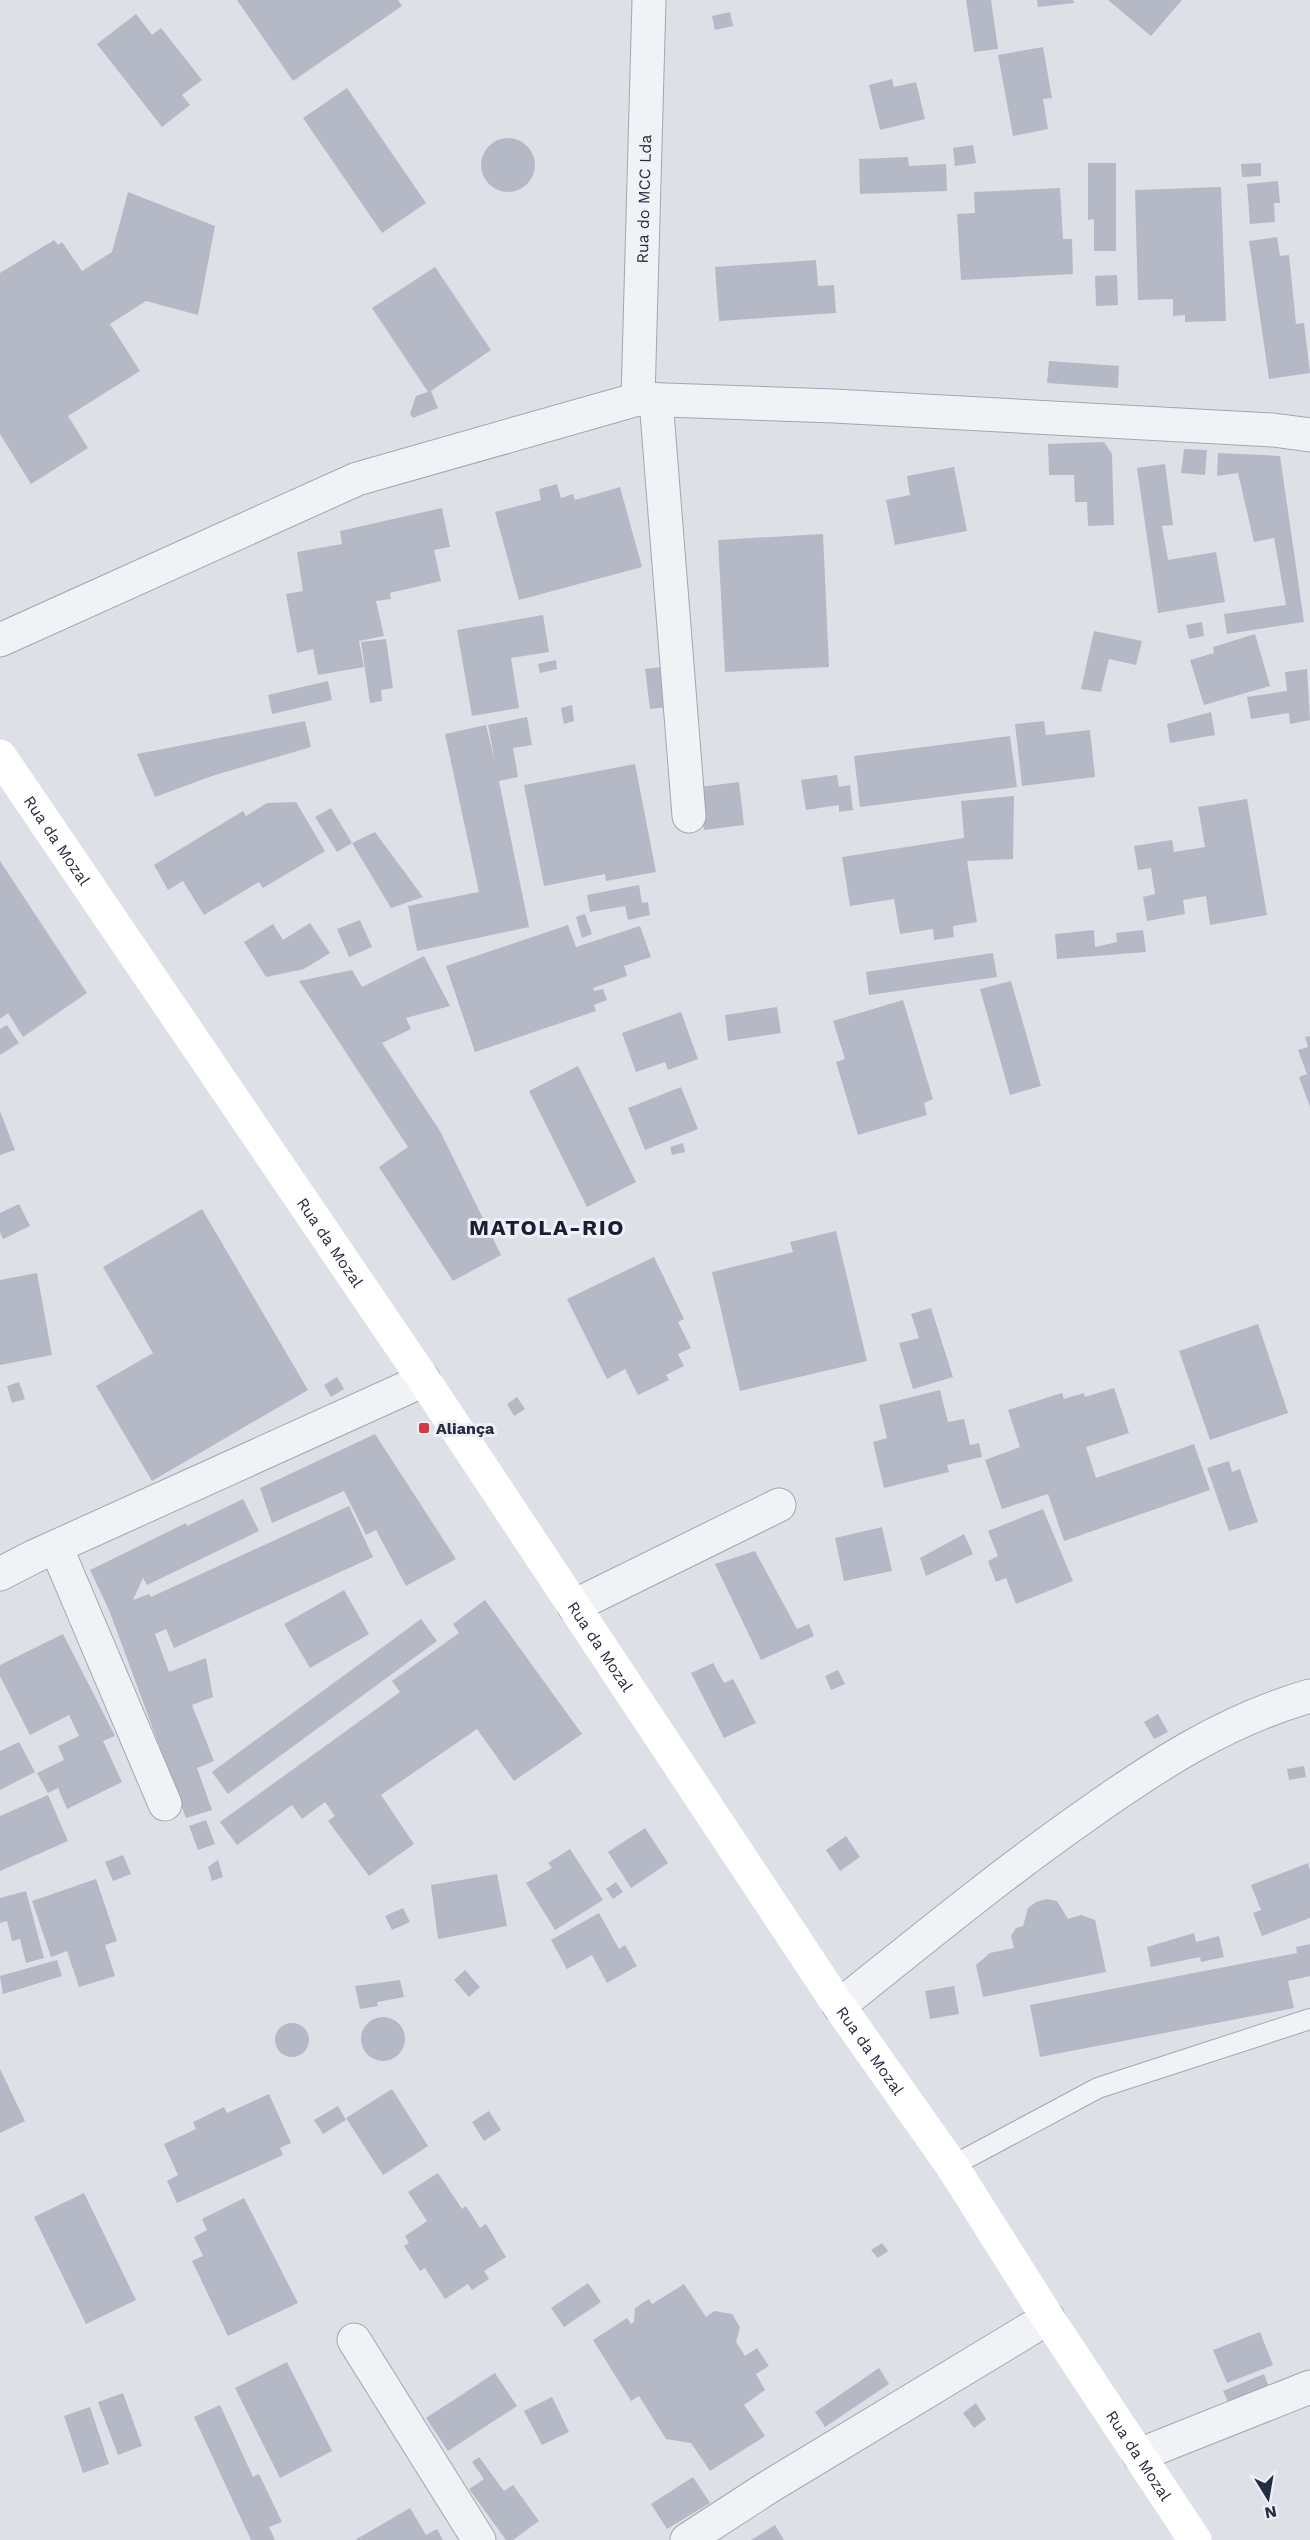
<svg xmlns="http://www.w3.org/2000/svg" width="1310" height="2540" font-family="'Work Sans',sans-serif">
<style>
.building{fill:#b5b9c5}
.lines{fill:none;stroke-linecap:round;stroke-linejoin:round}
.lane-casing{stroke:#a3a6b2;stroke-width:22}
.street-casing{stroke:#a3a6b2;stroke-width:35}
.lane{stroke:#f0f2f6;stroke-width:20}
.street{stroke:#f0f2f6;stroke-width:33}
.secondary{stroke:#fff;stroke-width:33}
.poi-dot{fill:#d43c40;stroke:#edf0f6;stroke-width:2}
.labels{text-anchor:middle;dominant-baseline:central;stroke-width:6;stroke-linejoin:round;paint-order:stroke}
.street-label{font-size:16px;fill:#262c3f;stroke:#edf0f6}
.poi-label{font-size:16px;font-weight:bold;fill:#262c3f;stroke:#edf0f6;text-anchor:start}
.district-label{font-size:22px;font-weight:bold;letter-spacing:1.5px;fill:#191e30;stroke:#edf0f6}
</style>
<rect width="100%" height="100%" fill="#dee0e8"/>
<g class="building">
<path d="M237,0H398L402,6L293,81Z"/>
<path d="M966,0H991L998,49L974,52Z"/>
<path d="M1037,0H1073L1074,3L1038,7Z"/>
<path d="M1108,0H1182L1151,36Z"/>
<path d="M730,12L733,26L715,30L712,16Z"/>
<path d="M136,14L152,35L161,28L202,80L182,95L190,105L162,127L97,44Z"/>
<path d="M1043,47L1052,98L1043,99L1048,129L1013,136L998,55Z"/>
<path d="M892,79L894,87L916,82L925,119L880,130L869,85Z"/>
<path d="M347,88L426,203L382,233L303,118Z"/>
<circle cx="508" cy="165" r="27"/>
<path d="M973,145L976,163L955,166L953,148Z"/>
<path d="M908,157L909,166L946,164L947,191L860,194L859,159Z"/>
<path d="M1088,163H1116V251H1094V219L1088,220Z"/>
<path d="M1261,163V176L1242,177L1241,164Z"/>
<path d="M1278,181L1280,203H1274L1275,222L1250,224L1247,184Z"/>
<path d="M1221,187L1226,321L1185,322V315L1173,316V299L1138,300L1135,190Z"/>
<path d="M1060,188L1063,239H1072L1073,274L961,280L957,214L975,213L974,192Z"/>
<path d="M128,192L215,226L198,315L146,301L110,324L140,371L68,416L88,448L31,484L0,434V273L54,240L58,245L62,242L82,271L112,252Z"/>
<path d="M1277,237L1280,256L1289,255L1296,324L1304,323L1310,373L1269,379L1249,241Z"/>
<path d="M816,260L818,286L834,285L836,313L719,321L715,267Z"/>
<path d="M435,267L491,350L431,391L438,408L413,418L410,414L416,396L428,392L372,308Z"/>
<path d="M1117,275L1118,305L1096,306L1095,276Z"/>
<path d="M1049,361L1119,366L1118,388L1047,383Z"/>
<path d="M1104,442L1112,454L1114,525L1088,526L1087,502H1075L1074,475H1049L1048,444Z"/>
<path d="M1184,449L1207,450L1205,475L1181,473Z"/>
<path d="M1218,453L1280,456L1304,622L1227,634L1224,614L1286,605L1274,538L1254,542L1238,473L1217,476Z"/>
<path d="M1165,464L1173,525L1162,526L1168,560L1216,552L1225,602L1158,613L1137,468Z"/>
<path d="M954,467L967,531L895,545L886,500L910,495L907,476Z"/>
<path d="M557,484L561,498L573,494L575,500L620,487L642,567L519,600L495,512L541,500L539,489Z"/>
<path d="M442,508L450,547L434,550L441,581L390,593L391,599L376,601L384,636L359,641L364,667L318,675L313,649L297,653L286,594L303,591L297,552L342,544L340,531Z"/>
<path d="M823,534L829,667L725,672L718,540Z"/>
<path d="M543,615L549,652L511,658L519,708L472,716L457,630Z"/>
<path d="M1202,622L1204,636L1189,639L1186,625Z"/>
<path d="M1094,631L1142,641L1136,665L1109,659L1101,692L1081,689Z"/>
<path d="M1255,634L1270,686L1204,705L1190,660L1214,653L1213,647Z"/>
<path d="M386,639L393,688L381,690L382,701L370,703L361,642Z"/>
<path d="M556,660L557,669L540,673L538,664Z"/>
<path d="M662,667L667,707L650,709L645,669Z"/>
<path d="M1307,669L1310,720L1290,724L1289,713L1251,719L1247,697L1287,691L1285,672Z"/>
<path d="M328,681L332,700L272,714L268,695Z"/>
<path d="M572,705L574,721L564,724L561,708Z"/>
<path d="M1211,712L1215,735L1170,743L1167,724Z"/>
<path d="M527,717L532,745L513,748L518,777L499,781L529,927L417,951L408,906L479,892L445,734L486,725L495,762L488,725Z"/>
<path d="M305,721L311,747L212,776L155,797L137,754Z"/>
<path d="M1044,721L1046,735L1090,730L1095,777L1022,786L1015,724Z"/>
<path d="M1010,736L1017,787L860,807L854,756Z"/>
<path d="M635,764L656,872L606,881L605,874L544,886L524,785Z"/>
<path d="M837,775L839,787L850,785L853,810L839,812V805L806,810L801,780Z"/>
<path d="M739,782L744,825L704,830L699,787Z"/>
<path d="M1014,796L1013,859L967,861L977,922L953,926L954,937L934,940L933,929L900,934L894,899L850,906L842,857L964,838L961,801Z"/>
<path d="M1247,799L1267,915L1210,925L1206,896L1183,900L1185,914L1147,921L1143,897L1155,894L1151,868L1138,870L1134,846L1172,840L1174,852L1205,847L1198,807Z"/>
<path d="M296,802L325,851L263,888L259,882L204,915L183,881L168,890L154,865L243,811L246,816L267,803Z"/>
<path d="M331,808L352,843L337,852L315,817Z"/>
<path d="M375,832L423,897L391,908L352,843Z"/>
<path d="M0,861L87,993L23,1037L8,1013L0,1019Z"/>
<path d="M639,885L642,903L648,902L650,915L628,920L625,906L590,912L587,895Z"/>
<path d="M585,914L592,934L582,938L576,917Z"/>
<path d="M360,920L372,947L349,957L337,929Z"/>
<path d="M310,923L330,953L304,969L266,977L244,942L273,924L283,940Z"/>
<path d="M568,925L576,947L640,926L651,957L624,966L627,976L593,988L594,991L603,989L607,1000L594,1005L596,1011L475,1052L446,966Z"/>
<path d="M1094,930L1095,947L1117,942L1116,933L1143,930L1146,952L1057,959L1055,934Z"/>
<path d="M993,953L997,977L869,995L866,972Z"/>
<path d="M424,956L450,1006L406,1018L411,1029L382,1043L440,1131L501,1255L453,1281L379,1167L408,1147L299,981L352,970L362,987Z"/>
<path d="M1011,981L1041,1086L1010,1095L980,989Z"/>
<path d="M903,1000L933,1099L924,1103L927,1115L858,1135L836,1062L845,1059L833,1021Z"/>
<path d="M777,1007L781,1033L728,1041L725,1015Z"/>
<path d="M681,1012L698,1059L668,1070L665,1062L636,1072L622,1033Z"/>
<path d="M7,1025L19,1043L0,1055V1029Z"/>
<path d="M1310,1036V1107L1299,1077L1307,1074L1298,1050L1308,1047L1305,1037Z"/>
<path d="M578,1066L636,1182L587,1207L529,1091Z"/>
<path d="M681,1087L698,1129L645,1150L628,1108Z"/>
<path d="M0,1111L15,1150L0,1155Z"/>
<path d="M683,1143L685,1152L672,1155L670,1147Z"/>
<path d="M19,1204L30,1226L3,1239L0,1232V1213Z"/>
<path d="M202,1209L308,1390L152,1481L96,1386L153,1353L103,1267Z"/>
<path d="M836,1231L867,1361L740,1391L712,1272L793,1252L790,1242Z"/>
<path d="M654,1257L684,1319L678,1322L691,1348L678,1354L684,1366L666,1375L669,1380L638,1395L625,1369L607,1379L567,1299Z"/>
<path d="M37,1273L52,1355L0,1365V1280Z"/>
<path d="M931,1308L953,1377L913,1389L899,1343L919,1338L911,1314Z"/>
<path d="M1258,1324L1288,1413L1210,1440L1179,1351Z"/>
<path d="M337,1377L344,1389L331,1397L324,1385Z"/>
<path d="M19,1382L25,1399L12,1403L7,1386Z"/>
<path d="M1114,1388L1129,1433L1086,1447L1096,1478L1194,1444L1210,1490L1064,1541L1048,1494L1002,1509L985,1460L1020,1447L1008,1410L1062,1393L1064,1399L1084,1393L1085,1397Z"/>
<path d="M940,1390L948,1422L964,1419L970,1445L979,1443L982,1457L947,1465L949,1472L884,1488L873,1442L887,1438L879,1405Z"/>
<path d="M517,1397L525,1409L514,1416L507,1404Z"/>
<path d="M375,1434L456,1559L406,1586L376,1530L366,1535L344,1491L272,1523L260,1488Z"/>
<path d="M1229,1461L1232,1472L1240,1469L1258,1522L1229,1531L1207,1468Z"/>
<path d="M243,1499L259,1531L147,1585L143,1578L133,1600L149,1594L151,1597L349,1506L373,1557L174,1648L166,1629L155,1634L169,1672L206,1658L213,1697L192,1705L214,1761L197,1768L212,1810L186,1818L109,1610L90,1570L186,1523L187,1526Z"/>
<path d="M1043,1509L1073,1581L1016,1604L1006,1578L996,1582L988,1561L998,1556L988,1531Z"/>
<path d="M882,1527L892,1571L844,1581L835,1538Z"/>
<path d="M964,1534L973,1554L926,1576L920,1558Z"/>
<path d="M755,1551L797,1629L809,1624L814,1636L761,1660L715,1564Z"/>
<path d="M344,1590L369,1634L310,1668L284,1624Z"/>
<path d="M485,1600L582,1734L514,1781L477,1729L381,1795L414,1844L369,1876L328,1821L335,1816L325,1802L302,1819L292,1805L237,1845L220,1822L400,1692L392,1681L459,1633L453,1624Z"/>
<path d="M421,1619L437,1641L228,1794L212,1772Z"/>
<path d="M63,1634L115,1736L103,1741L122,1782L67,1809L58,1788L48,1793L37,1773L64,1760L58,1746L79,1736L69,1715L30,1735L0,1676V1665Z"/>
<path d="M713,1663L724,1683L733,1679L756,1723L724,1738L691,1673Z"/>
<path d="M838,1670L845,1684L831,1690L825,1676Z"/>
<path d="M1158,1714L1168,1732L1154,1739L1144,1722Z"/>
<path d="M19,1742L35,1772L0,1790V1751Z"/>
<path d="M1304,1766L1306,1777L1289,1780L1287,1769Z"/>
<path d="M48,1795L68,1841L0,1871V1816Z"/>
<path d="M206,1820L215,1844L198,1850L189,1826Z"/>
<path d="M645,1828L668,1863L631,1888L608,1852Z"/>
<path d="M846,1836L860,1857L840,1871L826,1850Z"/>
<path d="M570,1849L603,1900L555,1930L526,1883L552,1868L548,1863Z"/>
<path d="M123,1855L131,1874L113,1881L105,1862Z"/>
<path d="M218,1860L223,1877L212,1881L208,1867Z"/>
<path d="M1308,1863L1310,1870V1918L1262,1936L1253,1913L1261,1910L1251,1885Z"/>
<path d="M497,1874L507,1926L438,1939L431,1885Z"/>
<path d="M96,1879L117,1941L105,1945L115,1976L79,1987L67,1951L51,1957L32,1901Z"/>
<path d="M616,1882L623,1892L613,1899L606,1889Z"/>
<path d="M26,1891L44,1958L26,1963L20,1939L12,1941L7,1921L0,1923V1898Z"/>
<path d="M1047,1899L1057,1901L1068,1919L1081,1915L1095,1920L1106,1972L983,1997L976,1965L990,1953L1014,1948L1011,1936L1016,1928L1023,1926L1028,1908L1036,1902Z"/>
<path d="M403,1908L410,1922L392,1930L385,1916Z"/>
<path d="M599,1913L619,1949L625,1945L637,1966L607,1983L592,1955L567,1969L551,1940Z"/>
<path d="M1194,1933L1196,1942L1219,1936L1224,1957L1201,1962L1200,1957L1151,1967L1147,1947Z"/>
<path d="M1310,1944V1976L1288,1981L1294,2008L1040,2057L1030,2005L1297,1953L1296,1947Z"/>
<path d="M57,1960L62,1976L3,1994L0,1976Z"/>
<path d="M465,1970L480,1987L469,1997L454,1980Z"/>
<path d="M400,1980L404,1997L377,2002L378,2006L360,2009L355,1986Z"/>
<path d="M954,1986L959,2014L930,2019L925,1991Z"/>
<circle cx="383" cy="2039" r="22"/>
<circle cx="292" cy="2040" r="17"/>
<path d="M0,2069L25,2121L0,2133Z"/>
<path d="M392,2089L428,2146L383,2175L346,2118Z"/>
<path d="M269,2094L291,2143L280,2148L283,2155L177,2203L167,2181L178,2175L164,2144L196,2129L193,2122L224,2107L227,2113Z"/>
<path d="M338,2106L346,2120L323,2134L314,2120Z"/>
<path d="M489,2111L501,2130L484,2141L472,2122Z"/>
<path d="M438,2173L462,2209L466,2206L480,2228L486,2224L506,2257L484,2271L489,2279L472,2290L468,2284L445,2299L425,2268L420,2271L404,2246L409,2243L405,2236L427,2221L408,2192Z"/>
<path d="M84,2193L136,2300L86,2324L34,2217Z"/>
<path d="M244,2198L298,2303L228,2336L192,2261L203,2256L194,2237L207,2230L202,2219Z"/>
<path d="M882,2243L888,2251L878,2258L871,2250Z"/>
<path d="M588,2283L601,2302L564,2327L551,2308Z"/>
<path d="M684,2284L706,2317L714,2311L732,2314L740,2327L736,2342L745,2356L757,2348L769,2366L756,2374L765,2390L744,2405L765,2436L710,2471L691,2443L666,2439L639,2396L631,2401L593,2340L627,2318L631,2324L634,2322L635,2308L649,2299L652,2304Z"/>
<path d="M1260,2332L1273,2365L1227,2383L1213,2350Z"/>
<path d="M287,2362L332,2451L280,2478L235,2388Z"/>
<path d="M879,2368L889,2384L825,2427L815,2412Z"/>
<path d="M495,2373L517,2406L448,2451L426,2418Z"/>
<path d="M1264,2374L1272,2395L1232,2411L1223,2391Z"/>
<path d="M123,2393L142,2446L118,2455L98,2402Z"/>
<path d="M552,2397L569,2432L542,2445L524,2411Z"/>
<path d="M976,2403L986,2419L974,2428L963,2413Z"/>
<path d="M220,2405L253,2477L259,2474L282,2522L269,2527L275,2540H251L194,2417Z"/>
<path d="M90,2407L109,2464L83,2473L64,2416Z"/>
<path d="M479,2457L504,2491L513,2485L539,2521L513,2540H506L469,2489L484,2479L472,2462Z"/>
<path d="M693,2477L710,2503L667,2529L651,2504Z"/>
<path d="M410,2508L426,2535L437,2529L443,2540H355Z"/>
<path d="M775,2525L784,2540H751Z"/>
</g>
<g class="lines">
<defs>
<path id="lane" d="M952,2166L1098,2088L1310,2019"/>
<g id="street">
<path id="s1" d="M638,399L649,0"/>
<path d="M656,400L689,816"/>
<path d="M0,640L357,479L638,399L834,406L1273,430L1310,435"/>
<path d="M56,1547L165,1804"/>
<path d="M0,1574L33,1557L424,1380"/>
<path d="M574,1606L779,1505"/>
<path d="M839,2006C919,1942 998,1877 1082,1818C1152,1768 1225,1720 1310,1696"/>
<path d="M354,2340L479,2540"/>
<path d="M1139,2455L1310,2387"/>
<path d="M687,2540L767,2488L1048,2318"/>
</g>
</defs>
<use href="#lane" class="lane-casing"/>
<use href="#street" class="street-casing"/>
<use href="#lane" class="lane"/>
<use href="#street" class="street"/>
<path class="secondary" id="s2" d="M0,756L424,1380L839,2006L952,2166L1048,2318L1195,2540"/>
</g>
<rect class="poi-dot" x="418" y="1422" width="12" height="12" rx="3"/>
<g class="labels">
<g class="street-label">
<text stroke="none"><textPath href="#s1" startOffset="200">Rua do MCC Lda</textPath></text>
<text stroke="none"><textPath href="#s2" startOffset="102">Rua da Mozal</textPath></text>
<text stroke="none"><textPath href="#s2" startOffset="588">Rua da Mozal</textPath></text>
<text stroke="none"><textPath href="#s2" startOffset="1074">Rua da Mozal</textPath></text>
<text stroke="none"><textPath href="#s2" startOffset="1560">Rua da Mozal</textPath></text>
<text stroke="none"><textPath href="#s2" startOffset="2046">Rua da Mozal</textPath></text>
</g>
<g class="poi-label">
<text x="436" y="1428">Aliança</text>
</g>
<g class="district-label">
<text x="547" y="1227">MATOLA-RIO</text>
</g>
</g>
<g transform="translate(1268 2498) rotate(169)" stroke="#edf0f6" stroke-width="4.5" paint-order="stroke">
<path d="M0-4.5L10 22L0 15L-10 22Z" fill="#262c3f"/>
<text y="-9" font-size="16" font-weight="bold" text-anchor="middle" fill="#262c3f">N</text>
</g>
</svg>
